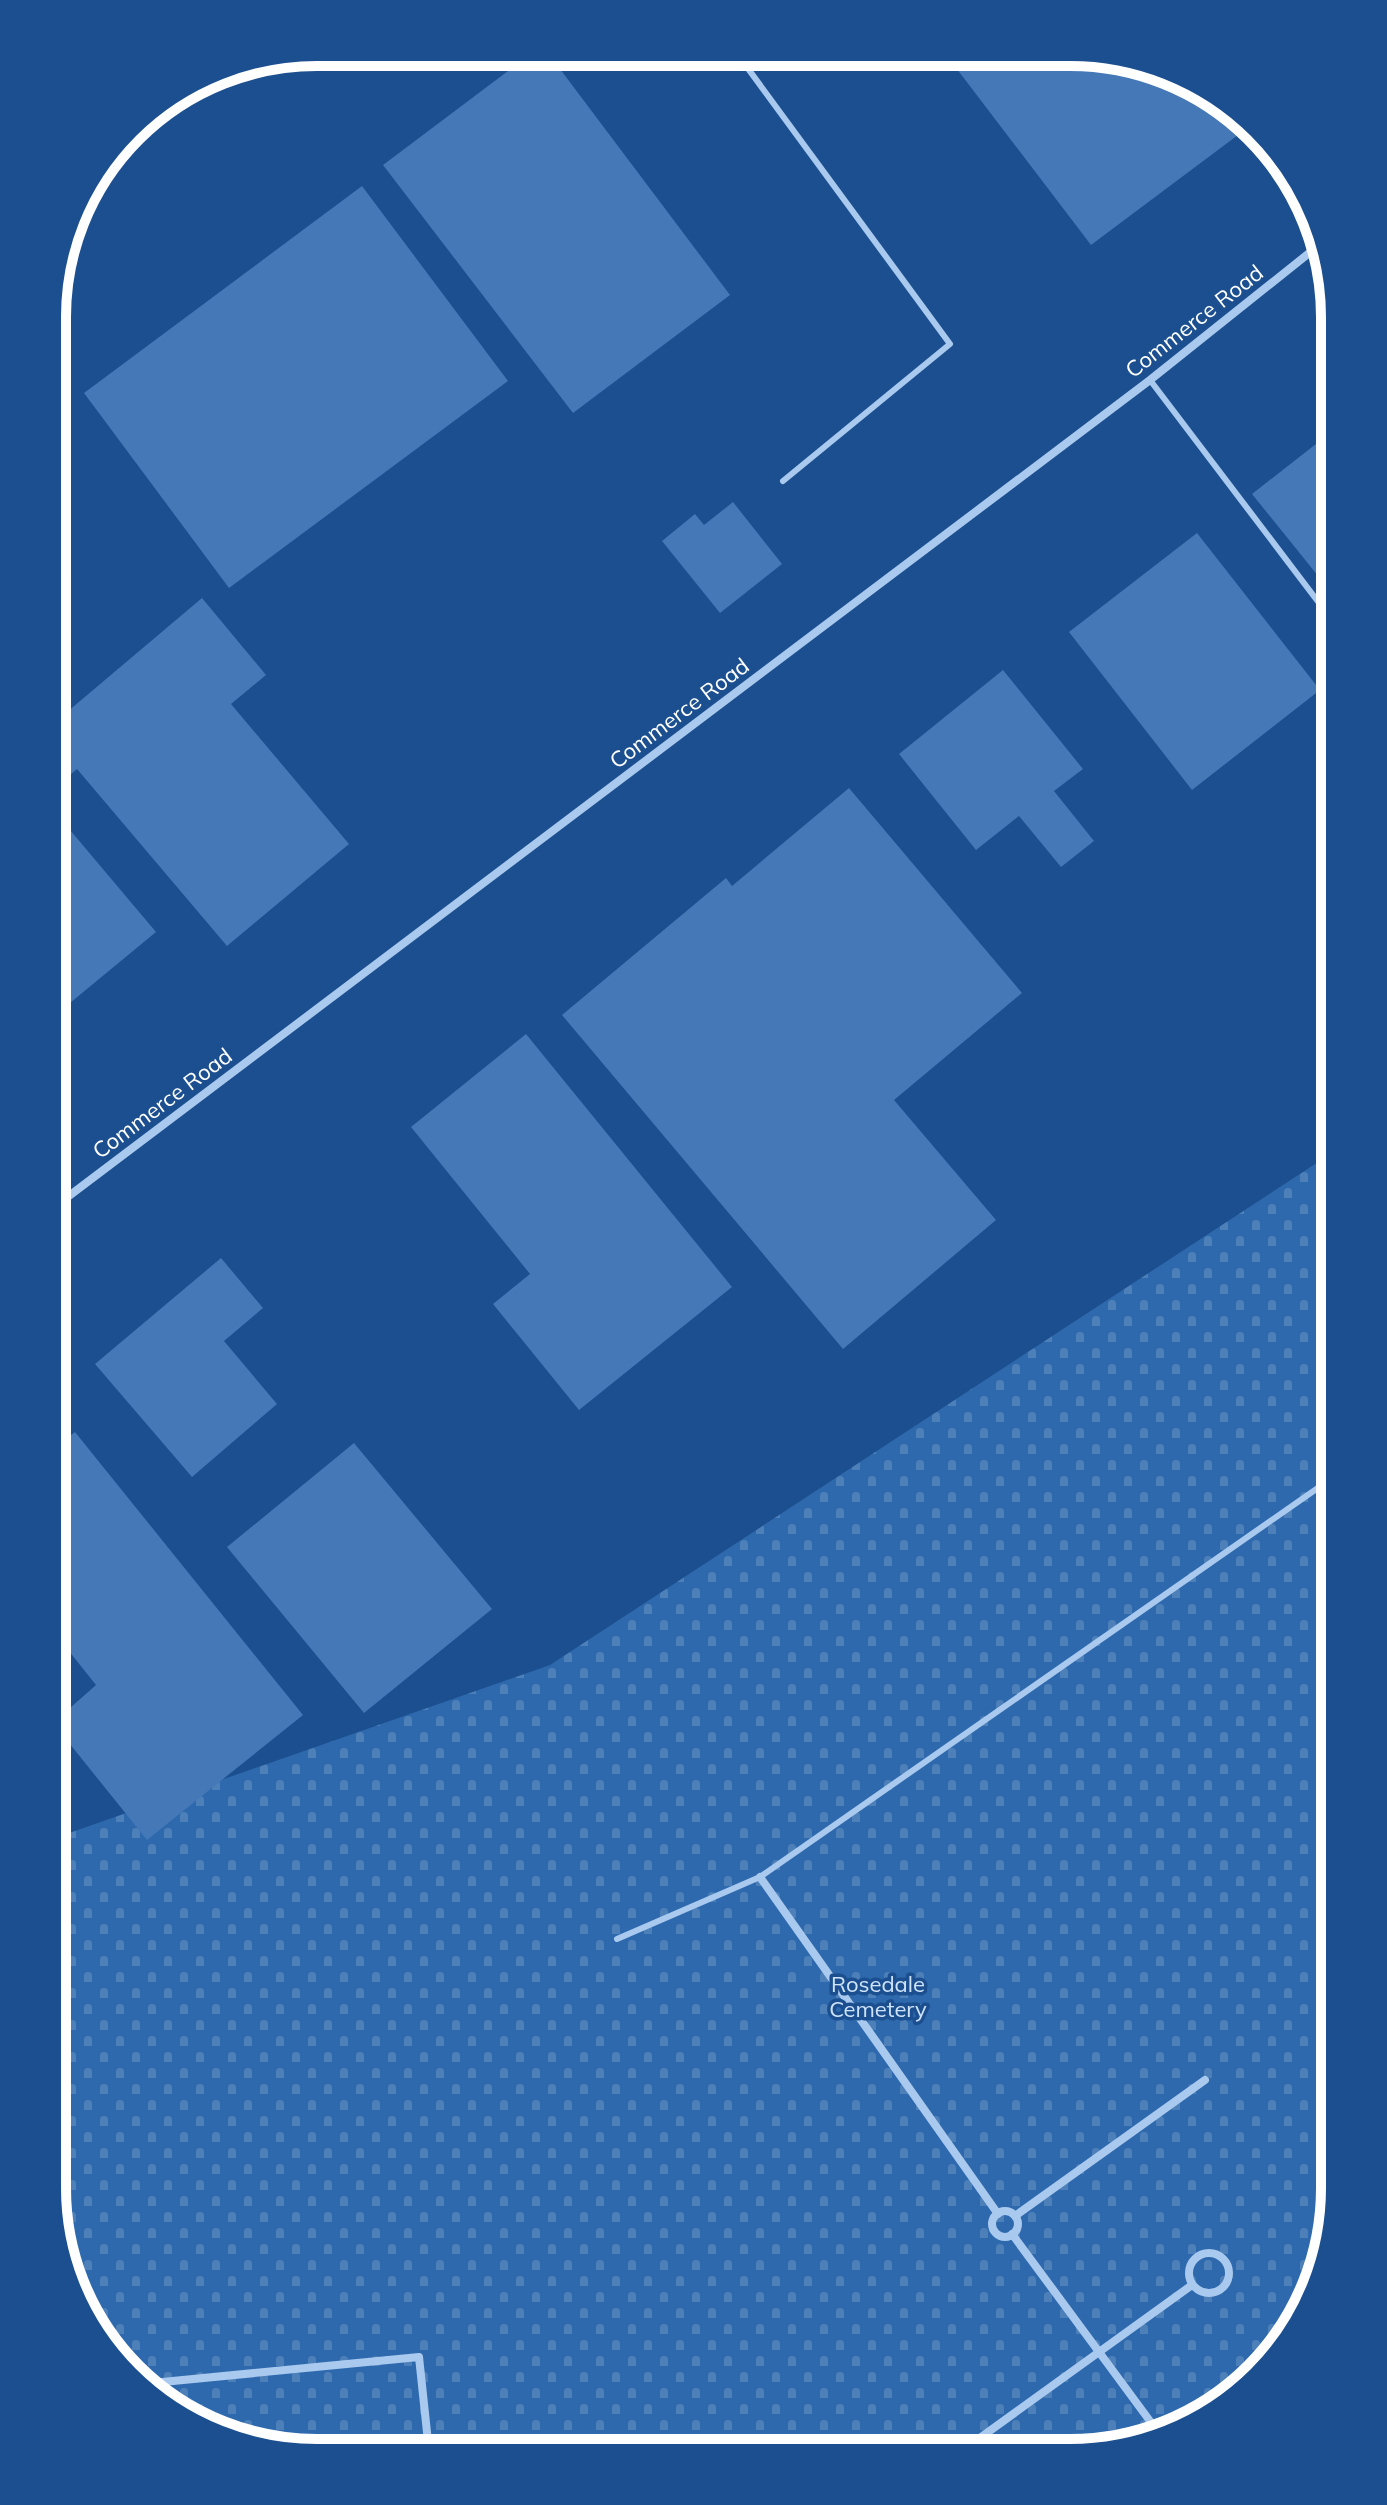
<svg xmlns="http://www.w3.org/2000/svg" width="1387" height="2505" font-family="Mulish,sans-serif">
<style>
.cemetery{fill:url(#cemetery-stones)}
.building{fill:#4478b7}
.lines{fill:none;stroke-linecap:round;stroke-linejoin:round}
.lane{stroke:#a9c9ee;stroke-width:6}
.street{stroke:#a9c9ee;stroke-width:8}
.labels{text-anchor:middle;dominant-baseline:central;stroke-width:7;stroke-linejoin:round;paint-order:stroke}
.street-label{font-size:22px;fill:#fff;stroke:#1b4f8f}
.park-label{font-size:22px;fill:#cfe3fa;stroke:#1b4f8f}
.rim{fill:none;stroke:#fff;stroke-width:10}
</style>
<defs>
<pattern id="cemetery-stones" width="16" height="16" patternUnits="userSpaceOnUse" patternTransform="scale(2)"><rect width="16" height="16" fill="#2e69ad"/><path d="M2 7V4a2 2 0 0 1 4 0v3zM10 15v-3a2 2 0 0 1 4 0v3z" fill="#4d80b9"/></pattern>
</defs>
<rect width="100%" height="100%" fill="#1b4f8f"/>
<path class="cemetery" d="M1335,1151L1334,2206L1315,2289L1281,2349L1231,2399L1156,2439L1070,2453L282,2451L155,2398L97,2336L66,2274L52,2188V1839L550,1665Z"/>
<g class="building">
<path d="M532,53H548L730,295L573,413L383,165Z"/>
<path d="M947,56L1121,57L1244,117L1250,126L1091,245Z"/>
<path d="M362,186L508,381L229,588L84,393Z"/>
<path d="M1335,429V597L1252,494Z"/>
<path d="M733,502L782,564L720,613L662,541L695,514L704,525Z"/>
<path d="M1197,533L1320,690L1192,790L1069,632Z"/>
<path d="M202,598L266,675L231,704L349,844L227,946L77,769L54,789V757L68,744L54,727V723Z"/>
<path d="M1003,670L1083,769L1054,791L1094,841L1061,867L1019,816L976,850L899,754Z"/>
<path d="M849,788L1022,993L894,1100L996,1220L843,1349L562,1015L726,878L732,886Z"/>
<path d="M54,811L156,932L53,1017Z"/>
<path d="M526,1034L732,1287L579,1410L493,1304L530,1274L411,1127Z"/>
<path d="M221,1258L263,1308L224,1341L277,1404L192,1477L95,1364Z"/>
<path d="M75,1432L303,1715L147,1840L53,1723L96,1685L53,1631V1449Z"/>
<path d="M354,1443L492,1609L364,1713L227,1547Z"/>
</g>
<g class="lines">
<g class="lane">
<path d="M400,53L402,55L406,53"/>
<path d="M738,55L950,344L783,481"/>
<path d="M1150,380L1335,624"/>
<path d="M617,1939L760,1877L1335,1476"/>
</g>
<g class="street">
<path d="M53,1208L1150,380L1323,242"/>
<path d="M760,1877L998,2214"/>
<circle cx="1005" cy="2224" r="13"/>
<path d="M1015,2216L1205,2080"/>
<path d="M1012,2234L1161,2436"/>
<circle cx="1209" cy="2273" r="20"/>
<path d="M142,2384L419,2357L429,2451"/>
<path d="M959,2453L1192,2285"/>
</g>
</g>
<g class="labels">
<g class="street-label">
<text transform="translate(1194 321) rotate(-38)">Commerce Road</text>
<text transform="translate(679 713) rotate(-37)">Commerce Road</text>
<text transform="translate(162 1103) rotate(-37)">Commerce Road</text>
</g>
<g class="park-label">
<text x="878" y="1984">Rosedale<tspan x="878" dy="25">Cemetery</tspan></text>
</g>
</g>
<path d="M0 0H1387V2505H0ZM317 66H1070A251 251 0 0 1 1321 317V2188A251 251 0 0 1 1070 2439H317A251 251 0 0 1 66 2188V317A251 251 0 0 1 317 66Z" fill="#1b4f8f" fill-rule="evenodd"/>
<path class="rim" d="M317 66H1070A251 251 0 0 1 1321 317V2188A251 251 0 0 1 1070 2439H317A251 251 0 0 1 66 2188V317A251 251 0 0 1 317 66Z"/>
</svg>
